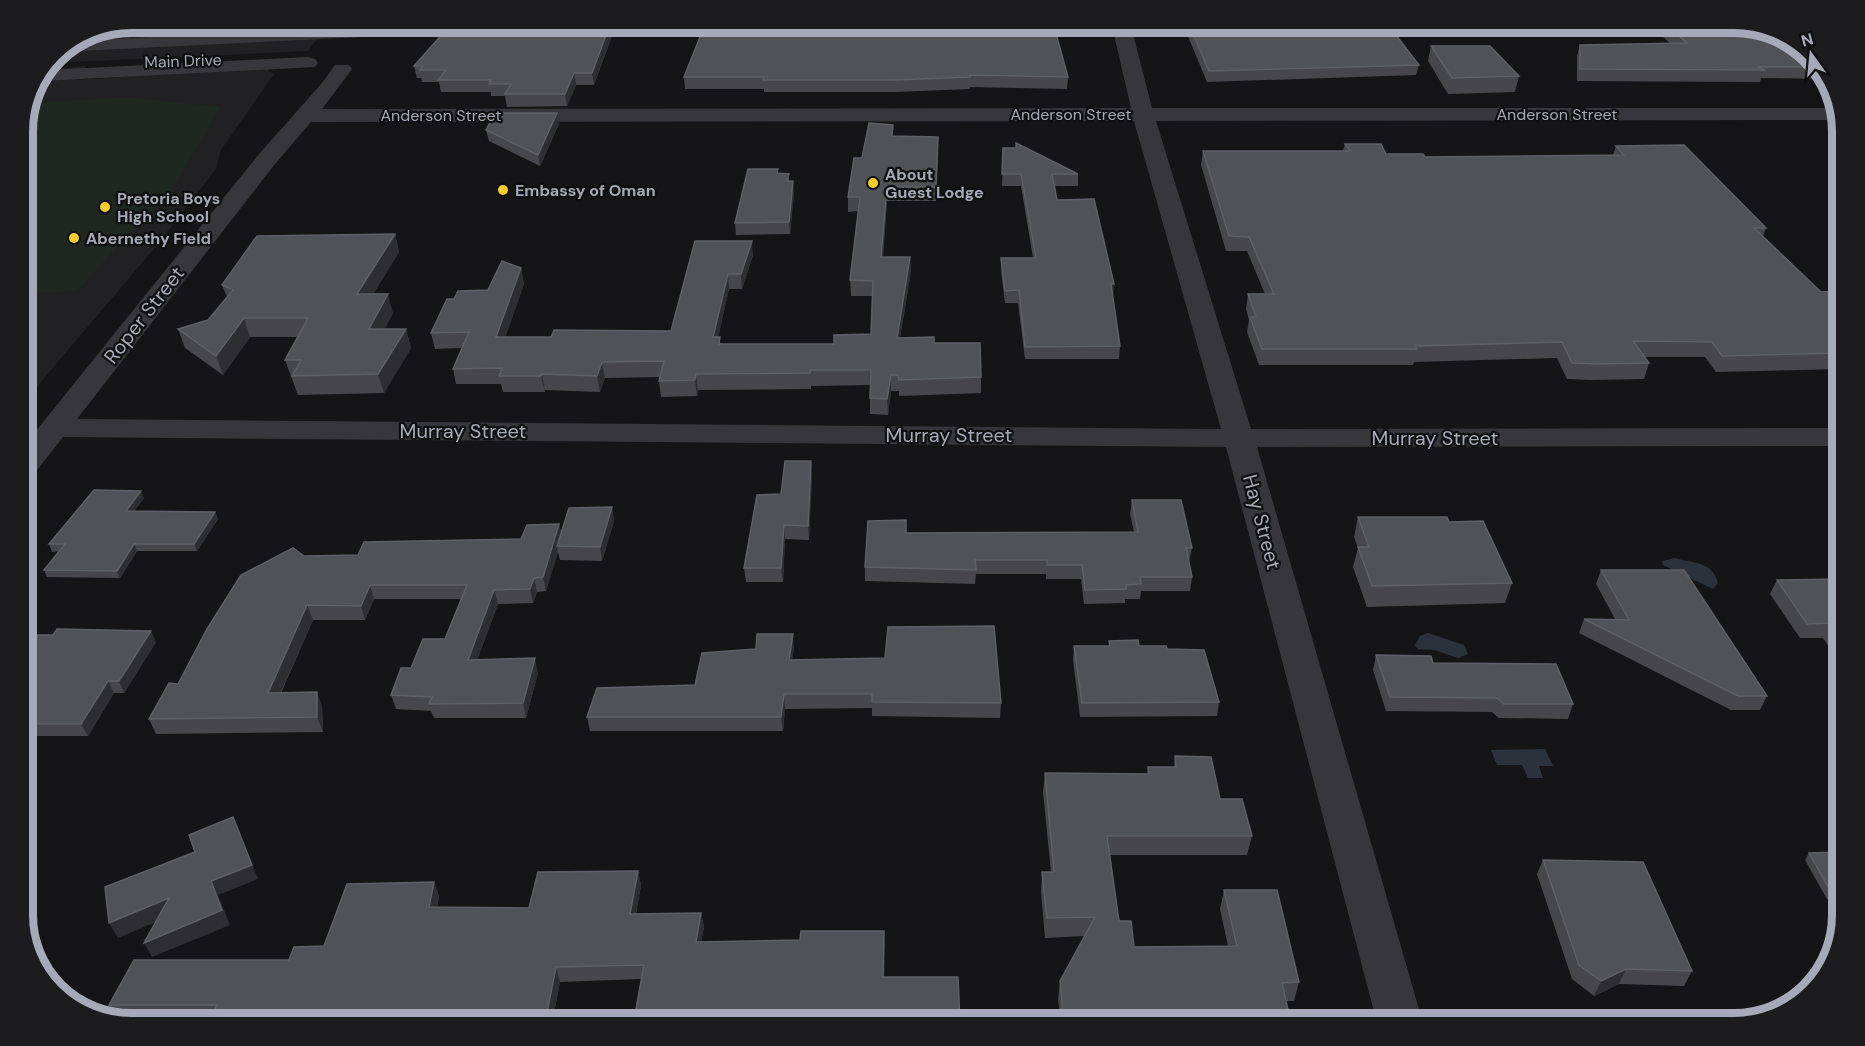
<svg xmlns="http://www.w3.org/2000/svg" width="1865" height="1046" font-family="'DM Sans',sans-serif">
<style>
.built{fill:#212124}
.green{fill:#1f2721}
.water{fill:#2b323c}
.lines{fill:none;stroke-linecap:round;stroke-linejoin:round}
.minor{fill:#36363c;fill-rule:evenodd}
.wall{fill:#46464c}
.shaded-wall{fill:#2e2e32}
.building{fill:#515158;stroke:#5e5f67;stroke-width:1.5}
.poi-dot{fill:#facd2a;stroke:#101012;stroke-width:2}
.labels{text-anchor:middle;dominant-baseline:central;stroke-width:4.5;stroke-linejoin:round;paint-order:stroke}
.far-street-label{font-size:16px;fill:#a6aab8;stroke:#101012}
.far-poi-label{font-size:16px;font-weight:bold;fill:#a6aab8;stroke:#101012;text-anchor:start}
.street-label{font-size:20px;fill:#a6aab8;stroke:#101012}
.rim{fill:none;stroke:#a6aab8;stroke-width:8}
</style>
<rect width="100%" height="100%" fill="#151517"/>
<g class="built">
<path d="M131,23H329L308,51L51,63L55,54L90,31Z"/>
<path d="M87,66L76,80L270,67L268,71L274,74L221,150L216,169L158,244L23,403V124L48,69Z"/>
</g>
<path class="green" d="M126,97L221,107L174,185L77,291L23,294V124L32,103Z"/>
<g class="water">
<path d="M1675,558C1695,564 1712,561 1718,583L1713,589L1663,565L1662,561Z"/>
<path d="M1428,633L1464,645L1468,654L1458,658L1434,650L1418,649L1415,645L1420,636Z"/>
<path d="M1545,749L1553,766H1539L1543,778H1528L1522,765H1497L1491,750Z"/>
</g>
<g class="lines">
<g class="minor">
<path d="M1111,22H1130L1152,108H1837L1839,120L1156,121L1251,429L1842,428V446L1257,447L1423,1023H1377L1226,447L63,437L34,474L23,476V447L259,154L322,83L335,65H349L352,69L322,109L1131,108ZM1134,121L1221,429L77,419L275,164L311,122Z"/>
<path d="M355,27L365,33L362,37L58,52L75,41Z"/>
<path d="M308,57L315,59L318,63L315,67L42,81L47,70Z"/>
</g>
</g>
<g class="wall">
<path d="M131,22H319L318,27L78,39L90,31Z"/>
<path d="M453,22H617L594,85H576L567,106L507,107L505,96H491V92H441L439,82H422L421,78H417L414,66Z"/>
<path d="M706,22L1068,77L1067,89L970,87V89L894,92H764V89H685L684,77Z"/>
<path d="M1182,22H1386L1419,65L1416,75L1207,82Z"/>
<path d="M1646,22H1734L1788,37L1828,76L1829,79L1761,78L1760,82L1577,81V56L1580,45L1671,44Z"/>
<path d="M1431,46L1519,76L1515,92L1448,94L1428,61Z"/>
<path d="M559,124L540,166L489,141L486,130Z"/>
<path d="M893,136L938,150L936,201H887L883,257H910L911,272L900,338L934,343L981,377V393L899,396V391H891L888,415L870,414V385L811,386V389L698,390L697,396L661,397L659,381L660,377L605,378L600,392L545,390V392H503L501,384H456L453,369L462,348L435,349L431,333L454,299L488,290L521,268L524,284L505,337H551L671,331L695,241L753,255L742,289H729L718,337L721,344H834L871,334L872,296H851L850,280L858,211L848,212V197L862,158Z"/>
<path d="M1016,143L1078,174V186H1055L1057,200L1114,284L1113,296L1120,346L1119,359H1025L1018,303H1005L1001,271V258H1033L1021,186H1002L1003,148H1016Z"/>
<path d="M1345,144L1386,154L1425,157L1613,155L1616,146L1766,228L1763,236L1821,292L1842,291V369L1716,372L1705,357H1645L1649,363L1644,379L1591,380L1567,379L1557,358L1414,362L1413,365H1259L1247,332L1249,320L1246,309L1248,294H1265L1247,251H1226L1201,165L1203,151H1343Z"/>
<path d="M778,169V173L789,174V181L794,193L790,234L736,235L735,223Z"/>
<path d="M395,234L399,252L373,294L393,313L384,329H406L411,348L384,393L298,395L285,360L298,337H250L223,375L185,348L178,329L208,320L227,297L222,285Z"/>
<path d="M1842,240V254L1838,250Z"/>
<path d="M812,475L809,540L785,539L783,582H746L744,568L781,494Z"/>
<path d="M144,498L134,511L215,512L218,519L197,551H137L120,578L47,577L44,570L59,551L52,552L49,544Z"/>
<path d="M1132,500L1192,548L1189,562L1192,577L1190,591H1141L1140,599H1125V603L1084,604L1081,579H1046V574H976L975,584L865,581V567L906,533L1134,532L1130,514Z"/>
<path d="M612,507L614,521L602,561L560,560L558,552L546,591L537,592L533,603L498,604L477,660L538,673L526,718H434L431,711L396,709L391,695L411,668L445,639L461,599H374L365,620H313L281,693L322,706L323,732L156,734L149,719L178,684L304,556L358,555L521,539L559,524L561,533Z"/>
<path d="M1358,517L1449,522L1512,583L1505,603L1367,607L1353,567L1358,548L1354,537Z"/>
<path d="M1601,570L1767,696L1760,710H1731L1579,633L1584,619H1615L1596,584Z"/>
<path d="M1842,579V666L1823,638H1800L1770,594L1777,580Z"/>
<path d="M23,635L156,642L124,693H114L88,736H23Z"/>
<path d="M1109,641L1139,646L1167,649L1219,702L1217,716L1080,717L1073,660L1074,646H1109Z"/>
<path d="M794,648L792,660L1001,703L1000,718L872,716V708L785,709L783,731H590L587,717L695,685Z"/>
<path d="M1376,655L1433,663L1573,704L1568,719L1499,718L1492,712L1386,711L1373,670Z"/>
<path d="M1175,756L1220,799L1252,836L1247,855H1110L1119,921L1134,947L1228,946L1220,909L1224,890L1299,982L1294,1001H1286L1291,1023H1061L1058,1000L1060,981L1085,936L1045,938L1041,892L1042,872H1051L1043,792L1045,773L1147,774L1148,767H1174Z"/>
<path d="M1842,852V900L1827,899L1805,860L1809,853Z"/>
<path d="M1543,860L1692,971L1684,986L1619,984L1594,996L1572,979L1537,874Z"/>
<path d="M638,871L641,885L636,914L701,913L704,927L701,942L800,940L884,931V977L960,1023H634V1020L641,979L560,982L552,1023H208L210,1019H117L109,1005L289,960L324,946L434,882L439,897L437,907L529,908Z"/>
</g>
<g class="shaded-wall">
<path d="M611,22H617L594,85L592,73Z"/>
<path d="M574,73L576,85L567,106L565,94Z"/>
<path d="M557,113L559,124L540,166L538,155Z"/>
<path d="M793,181L794,193L790,234L789,222Z"/>
<path d="M887,187V201L881,272V257Z"/>
<path d="M395,234L399,252L362,312L357,294Z"/>
<path d="M752,241L753,255L742,289L741,274Z"/>
<path d="M910,257L911,272L897,354V338Z"/>
<path d="M521,268L524,284L500,353L496,337Z"/>
<path d="M728,274L729,289L715,352L713,337Z"/>
<path d="M1111,284H1114L1113,296Z"/>
<path d="M388,294L393,313L375,348L369,329Z"/>
<path d="M244,318L250,337L223,375L216,356Z"/>
<path d="M406,329L411,348L384,393L378,374Z"/>
<path d="M602,362L605,378L600,392L597,376Z"/>
<path d="M542,374L545,390V392L541,376Z"/>
<path d="M696,374L698,390L697,396L695,380Z"/>
<path d="M891,375V391L888,415L887,399Z"/>
<path d="M811,461L812,475L809,540L808,526Z"/>
<path d="M141,491L144,498L129,518L126,511Z"/>
<path d="M612,507L614,521L602,561L600,547Z"/>
<path d="M215,512L218,519L197,551L194,544Z"/>
<path d="M559,524L562,538L557,546L558,552L546,591L543,577Z"/>
<path d="M784,525L785,539L783,582L781,568Z"/>
<path d="M134,544L137,551L120,578L117,571Z"/>
<path d="M534,578L537,592L533,603L530,589Z"/>
<path d="M370,585L374,599L365,620L361,606Z"/>
<path d="M494,590L498,604L472,674L468,660Z"/>
<path d="M307,605L313,620L274,707L268,693Z"/>
<path d="M151,631L156,642L124,693L119,681Z"/>
<path d="M793,634L794,648L790,674L789,660Z"/>
<path d="M535,658L538,673L526,718L523,703Z"/>
<path d="M108,681L114,693L88,736L81,724Z"/>
<path d="M317,692L322,706L323,732L317,717Z"/>
<path d="M784,694L785,709L783,731L781,717Z"/>
<path d="M233,817L258,879L218,895L230,925L152,957L144,943Z"/>
<path d="M638,871L641,885L633,928L630,914Z"/>
<path d="M434,882L439,897L434,921L429,907Z"/>
<path d="M169,898L177,913L118,938L109,923Z"/>
<path d="M701,913L704,927L698,956L696,942Z"/>
<path d="M884,931L885,945L884,991L883,977Z"/>
<path d="M556,967L560,982L552,1023H545Z"/>
<path d="M1626,969L1619,984L1594,996L1601,981Z"/>
</g>
<g class="building">
<path d="M453,22H611L592,73H574L565,94H505L511,84H489L491,80H438L446,70H420L423,66H414Z"/>
<path d="M706,22L1053,23L1068,77L970,75V77L894,80H763L764,77H684Z"/>
<path d="M1188,22H1386L1419,65L1209,71Z"/>
<path d="M1663,22H1734L1788,37L1819,67H1759L1764,70L1580,69V45L1687,43Z"/>
<path d="M1431,46H1490L1519,76L1452,78Z"/>
<path d="M495,113H557L538,155L486,130Z"/>
<path d="M869,123L893,125L892,136L938,137L936,187H887L881,257H910L897,338L934,337V343H980L981,377L899,380L898,375H891L887,399L870,398L871,370H810V373L696,374L695,380L659,381L664,361L602,362L597,376L542,374L541,376H499L502,368L453,369L469,332L431,333L447,299H454L458,291L488,290L502,261L521,268L496,337H551L554,330L671,331L695,241H752L741,274H728L713,337H720L719,344H834V335L871,334L873,281L850,280L860,197H848L854,158H862Z"/>
<path d="M1016,143L1078,174H1052L1057,200L1094,199L1114,284H1111L1120,346L1025,347L1019,290L1005,291L1001,258H1036L1021,174H1002L1003,148H1016Z"/>
<path d="M1345,144H1381L1386,154H1423L1425,157L1624,155L1616,146L1684,145L1766,228H1754L1821,292L1842,291V353L1722,356L1712,342L1633,341L1649,363L1597,364L1572,363L1562,342L1416,346L1417,349H1262L1250,317H1256L1248,294H1274L1249,237L1229,236L1203,151H1350Z"/>
<path d="M748,169H778L777,173L789,174L787,181H793L789,222L735,223Z"/>
<path d="M395,234L357,294H388L369,329H406L378,374L292,376L301,360H285L308,318H244L216,356L178,329L208,320L233,290L222,285L257,236Z"/>
<path d="M785,461H811L808,526L784,525L781,568H744L757,495L781,494Z"/>
<path d="M94,490L141,491L126,511L215,512L194,544H134L117,571L44,570L65,544H49Z"/>
<path d="M1132,500H1181L1192,548H1186L1192,577H1140L1141,584L1126,585V589L1085,590L1082,565H1047V560H975L976,570L865,567L868,521L906,520V533L1138,532Z"/>
<path d="M612,507L600,547L557,546L569,508Z"/>
<path d="M1358,517H1447L1449,522L1483,521L1512,583L1372,586L1358,547H1369Z"/>
<path d="M559,524L543,577L534,578L530,589L494,590L468,660L535,658L523,703L429,704L432,697L391,695L401,668H411L423,639H445L467,585H370L361,606L307,605L268,693L317,692V717L149,719L169,683L178,684L207,629L241,575L293,548L304,556L358,555L364,542L521,539L527,525Z"/>
<path d="M1601,570H1684L1767,696H1738L1584,619L1629,620Z"/>
<path d="M1842,579V641L1830,623L1807,624L1777,580Z"/>
<path d="M994,626L1001,703L872,702V694H784L781,717H587L597,688L695,685L702,653L756,649L757,634H793L789,660L885,658L888,627Z"/>
<path d="M57,629L151,631L119,681H108L81,724H23V635H53Z"/>
<path d="M1138,640L1139,646H1166L1167,649L1204,650L1219,702L1082,703L1074,646H1110L1109,641Z"/>
<path d="M1376,655L1431,656L1433,663L1556,664L1573,704H1504L1497,698L1390,697Z"/>
<path d="M1175,756L1211,757L1220,799H1242L1252,836H1107L1119,921H1131L1134,947L1237,946L1224,890H1277L1299,982L1282,983L1291,1023H1064L1060,981L1095,917L1047,918L1042,872H1054L1045,773L1149,774L1148,767H1176Z"/>
<path d="M233,817L252,865L211,881L222,910L144,943L169,898L109,923L105,887L195,852L189,835Z"/>
<path d="M1842,852V892H1831L1809,853Z"/>
<path d="M1543,860L1643,862L1692,971L1626,969L1601,981L1579,965Z"/>
<path d="M638,871L630,914L701,913L696,942L800,940L801,931H884L883,977H958L960,1023H660V1020H634L644,965L556,967L545,1023H208L217,1005H109L134,960H289L294,947L324,946L347,884L434,882L429,907L529,908L538,872Z"/>
</g>
<g class="poi-dot">
<circle cx="873" cy="183" r="6"/>
<circle cx="503" cy="190" r="6"/>
<circle cx="105" cy="207" r="6"/>
<circle cx="74" cy="238" r="6"/>
</g>
<g class="labels">
<g class="far-street-label">
<text transform="translate(183 61) rotate(-2)">Main Drive</text>
<text x="1071" y="114">Anderson Street</text>
<text x="1557" y="114">Anderson Street</text>
<text x="441" y="115">Anderson Street</text>
</g>
<g class="far-poi-label">
<text x="885" y="174">About<tspan x="885" dy="18">Guest Lodge</tspan></text>
<text x="515" y="190">Embassy of Oman</text>
<text x="117" y="198">Pretoria Boys<tspan x="117" dy="18">High School</tspan></text>
<text x="86" y="238">Abernethy Field</text>
</g>
<g class="street-label">
<text transform="translate(144 315) rotate(-52)">Roper Street</text>
<text x="463" y="431">Murray Street</text>
<text x="949" y="435">Murray Street</text>
<text x="1435" y="438">Murray Street</text>
<text transform="translate(1262 522) rotate(75)">Hay Street</text>
</g>
</g>
<path d="M0 0H1865V1046H0ZM131 33H1734A98 98 0 0 1 1832 131V915A98 98 0 0 1 1734 1013H131A98 98 0 0 1 33 915V131A98 98 0 0 1 131 33Z" fill="#1c1c1f" fill-rule="evenodd"/>
<path class="rim" d="M131 33H1734A98 98 0 0 1 1832 131V915A98 98 0 0 1 1734 1013H131A98 98 0 0 1 33 915V131A98 98 0 0 1 131 33Z"/>
<g transform="translate(1811 54) rotate(345)" stroke="#101012" stroke-width="4.5" paint-order="stroke">
<path d="M0-4.5L10 22L0 15L-10 22Z" fill="#a6aab8"/>
<text y="-9" font-size="16" font-weight="bold" text-anchor="middle" fill="#a6aab8">N</text>
</g>
</svg>
